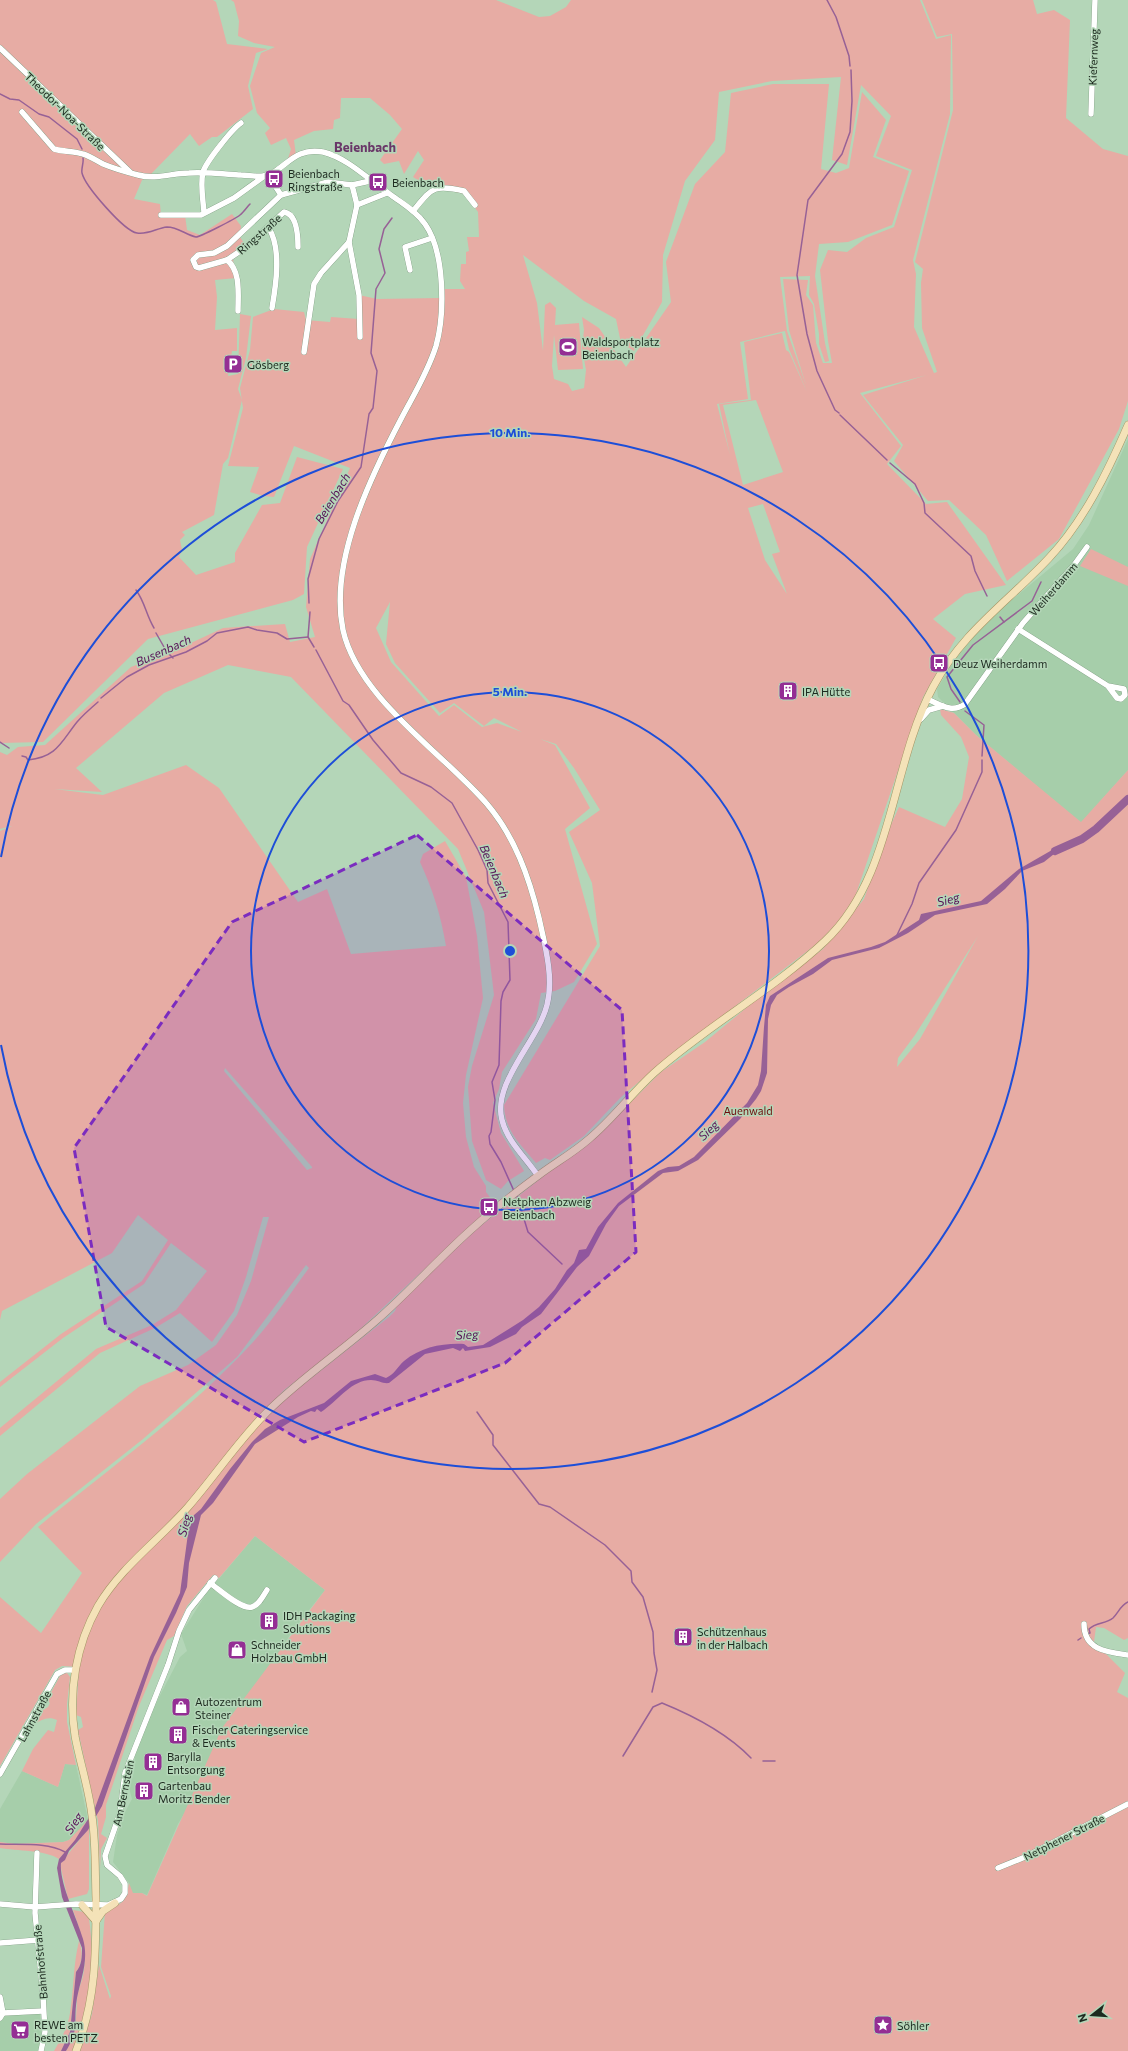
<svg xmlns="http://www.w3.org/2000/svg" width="1128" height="2051" font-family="Commissioner,sans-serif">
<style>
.built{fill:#a6ceaa}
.green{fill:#e7aca4;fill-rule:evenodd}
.water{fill:#976196}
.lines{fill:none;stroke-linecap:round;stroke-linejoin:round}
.stream{stroke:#976196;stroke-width:1.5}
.river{stroke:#976196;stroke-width:8}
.minor-casing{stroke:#719074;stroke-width:6}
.major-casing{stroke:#a49564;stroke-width:8}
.minor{stroke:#fff;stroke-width:5.5}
.major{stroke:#f4e2b8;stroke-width:7}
.marked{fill:#7b2cbf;fill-opacity:0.2;stroke:#7b2cbf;stroke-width:3;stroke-dasharray:8 5;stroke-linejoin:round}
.ring{fill:none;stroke:#1d4ed8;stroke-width:2}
.labels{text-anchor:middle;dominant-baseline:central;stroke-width:3;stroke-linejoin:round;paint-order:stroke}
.street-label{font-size:11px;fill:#1d2a1f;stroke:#b4d6b8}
.poi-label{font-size:11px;fill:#1d2a1f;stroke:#b4d6b8;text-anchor:start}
.park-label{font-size:11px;fill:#6e0b0b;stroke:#b4d6b8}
.water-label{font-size:12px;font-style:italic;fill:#571157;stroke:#b4d6b8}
.quarter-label{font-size:13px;font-weight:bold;fill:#693768;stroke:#b4d6b8}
.centre{fill:#1d4ed8;stroke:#b4d6b8;stroke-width:2}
.ring-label{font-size:12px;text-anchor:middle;font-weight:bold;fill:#1d4ed8;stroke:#b4d6b8;stroke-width:3;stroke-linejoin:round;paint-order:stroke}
</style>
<rect width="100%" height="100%" fill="#b4d6b8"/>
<g class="built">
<path d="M1128,439V770L1081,823L976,735L938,697L937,689L960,651L996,613L1073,549L1089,525Z"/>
<path d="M255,1536L325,1590L291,1633L178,1824L147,1895L142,1893H132L129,1883L113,1862L117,1835L124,1814L132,1799L129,1788L134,1772L135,1753L155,1705L180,1657L187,1651L181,1634L206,1594Z"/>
<path d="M65,1764L76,1765L88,1820L69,1840L63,1842L15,1844L0,1842V1809L22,1771L58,1787Z"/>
<path d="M3,2014H40L42,2037L39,2051H0V2022Z"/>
</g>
<g class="green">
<path d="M0,0H213L216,2L227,44L268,49L256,53L248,86L253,109L217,137H212L199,146L190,134L151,174L142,180L134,199L160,204L161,215H185L187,230L200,235L232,214L241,226L240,237L247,248L233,259L236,278L215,280L217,297L215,330L237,328V351H232L228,376L238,374L240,314L251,316L246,358L238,389L242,400L228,458L223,464L214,515L182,532L185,535L180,540L182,550L179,557L196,575L235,562V553L262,505L280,503L297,457L343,469L307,547L304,594L293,600L148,639L43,742L0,743Z"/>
<path d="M231,0H496L539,17L550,16L566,7L571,0H920L936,39L951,35L950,114L913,260L916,274L914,327L934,373L937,372L922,328L921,283L923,269L915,262L953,110L952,34L937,37L922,0H1033L1037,14L1054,10L1070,20L1066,118L1103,149L1128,156V401L1119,429L1059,539L1007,581L986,535L949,500L928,501L894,461L903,445L863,395L927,375L860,393L901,446L887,464L926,504L947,502L1006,585L965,594L933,619L956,638L923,697L855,897L838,922L818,943L671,1055L621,1097L584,1136L550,1160L545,1158L536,1163C520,1144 505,1131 504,1105L600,946L592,883L569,832L600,810L574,768L556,744L540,739L555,745L590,808L565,829L597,944L574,982L555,991L541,993L536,1019L502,1072L499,1089L493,1103L501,1133L524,1171L508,1181L501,1189L486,1180L472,1141L468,1087L472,1066L494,995L484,912L458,849L291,677L228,665L164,693L76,768L102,792L54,789L103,795L186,765L219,788L298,902L327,889L351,954L446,946C441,916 433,890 420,862L423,854L445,841L466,877L477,936L483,998L466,1075L463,1103L466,1137L474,1167L486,1186V1192L492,1200V1206L343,1345L284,1390L239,1438L243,1442L281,1402L389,1317L395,1311L398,1303L477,1229L608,1125L661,1072L705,1042L757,999L823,949L864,899L886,836L899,807L945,827L962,799L969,757L961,737L941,715L940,709L954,713L976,735L1081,822L1128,770V1638L1124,1640L1104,1628L1096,1627L1094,1642L1125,1673L1117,1692L1128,1698V2051H80L92,2014L99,1965L110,1999L111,1996L101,1967L105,1912C122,1903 126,1903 129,1883L133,1893H142L147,1896L222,1728L325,1590L255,1536L219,1578L213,1575L187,1606L174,1636L167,1640L139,1706L106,1805V1817L101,1834L107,1838L101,1849L99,1888L100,1867L98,1821L78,1730L83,1727L81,1717L76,1715L79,1667L62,1666L55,1670L0,1766V1597L41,1633L82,1573L38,1527C111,1467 190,1411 254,1341C274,1319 291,1292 309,1268L306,1265L237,1357L143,1439L36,1524L0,1562V1499L27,1474L140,1386L188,1365L216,1345L237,1315L251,1281L269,1217H263L246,1277L234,1311L212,1342L180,1313L155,1328L100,1353L0,1436V1428L96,1349L152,1325L176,1310L207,1271L171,1243L144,1284L63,1338L0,1387V1382L61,1334L142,1281L168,1240L138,1215L112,1253L2,1311L0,1320V831L12,826L0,829V752L7,755L18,747L45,745L131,667L176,650L223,628L285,624L290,642L315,637L306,607L310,559L350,468L294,446L274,497L264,496L250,492L259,467L228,466L243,408L240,388L250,350L253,317L274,309L304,312L306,320L330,322L331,317L359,319V295L377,299L440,298L441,289H465L460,281L461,264H466V252L469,251L467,237H479L478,212L465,194L427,186L413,177L424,160L418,151L404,174L399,161L384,164L380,160L402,129L390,115L370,98H341L340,118L334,120L333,129L314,131L294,140L296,156L287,162L291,149L286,138L271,145L265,133L270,128L257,113L250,86L261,53L275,47L254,43L238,36L239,21L234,2ZM841,77L832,160L847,165L861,85L891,116L876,156L912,170L894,227L866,238L847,252L828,250L820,270L828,341L832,363H823L816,343L813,305L806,295L808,280L783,279L789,330L806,385L787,331L780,277L810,276L809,295L814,304L819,334V344L825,362L829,361L825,343L815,276L819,244L848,242L892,225L909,171L873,157L886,120L862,92L849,168L836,173L821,169L829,84H773L731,93L725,152L695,184L666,262L671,302L626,367L599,328L582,317L584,330L582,348L586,370L584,388L572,391L568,384L554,379L552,366L554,335L558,370L583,369L579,323L555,325L556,308L550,302L545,305L543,351L537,303L523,255L584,301L616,319L621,343L634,351L662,302L663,255L685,181L715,140L719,92L772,81ZM785,331L789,349L807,392L789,352L786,350L782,333L744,342L751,400L719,404L730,455L717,404L748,399L740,342ZM756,400L783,472L743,485L723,405ZM763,504L780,552L772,554L787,594L765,560L748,508ZM390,602L386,644L395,663L440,713L454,703L484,726L494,718L522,732L497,723L482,727L454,705L439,716L391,662L376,628ZM978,936L920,1039L897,1067L898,1058L915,1035ZM225,1068L312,1167V1168L307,1170L224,1071Z"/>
<path d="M1091,549L1128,567V586L1080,566Z"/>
<path d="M67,1673L70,1677L67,1704V1722L76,1765L65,1764L58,1787L22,1771L33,1749L48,1730L54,1732L57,1720C48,1716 41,1720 33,1725L40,1712L48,1707L50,1703L47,1700L61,1674Z"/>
<path d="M88,1820L76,1840L59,1859C46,1850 17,1851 0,1848V1842L15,1844L63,1842L69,1840Z"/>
<path d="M89,1828V1889L87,1894L68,1899L61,1868V1863Z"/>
<path d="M73,1910L84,1912L89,1919C96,1963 88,2010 72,2051H66C76,2034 76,2020 77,2000C77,1993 81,1984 83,1976C88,1952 81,1933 73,1910Z"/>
<path d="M79,1941C83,1951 83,1963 76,1972L70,2032L61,2051H54C61,2039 68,2027 70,2013C74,1989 73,1965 79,1941Z"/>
</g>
<path class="water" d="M1059,846H1064L1044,862L1022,871L1005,889L987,904L935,915L908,933L879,948L832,960L813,974L789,987L777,995L771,1005L768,1019L767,1073L761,1091L756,1099L740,1119L698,1160L678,1171L663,1173L619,1206L606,1224L589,1256L577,1267L541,1314L522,1327L516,1334L490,1347L465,1351L463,1348L460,1351L453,1348L425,1354L389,1383C383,1384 378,1380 371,1380C352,1380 339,1399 324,1410L321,1412L317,1409L315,1412L311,1411L298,1417L255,1444L213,1503L201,1515L189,1563L187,1587L176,1613L154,1657L102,1806L88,1830L69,1851L65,1860L61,1863C59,1883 77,1918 83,1939C89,1960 81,1978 77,1998C73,2021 80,2029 66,2051H61L70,2032L76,1972C82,1965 82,1956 82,1948L62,1897L57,1868L59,1859L75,1840L95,1808L150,1657L180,1593L189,1526L194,1515L201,1509L230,1469L252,1442L265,1429L280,1420L324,1403L351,1381L375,1374L386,1378C395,1374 397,1367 404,1361C421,1347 443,1343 464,1344L468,1347L483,1345L523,1320L539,1307L555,1289L567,1270L574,1263L579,1250L586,1249L598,1227L618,1203L658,1171L668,1167L679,1166L694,1157L747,1103L758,1085L761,1071L764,1027L766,1005L770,996L828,958L871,947L885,942L919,920L921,914L981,901L1019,869Z"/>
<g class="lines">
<g class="stream">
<path d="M827,0L836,17L849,56L850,66"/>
<path d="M0,94L10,99L19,100L39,114L49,117L77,139L82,149"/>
<path d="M83,158C84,162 81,169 82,173C85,186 124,231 137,233C148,235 157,228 167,227C178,227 186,235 196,237C200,237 235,219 240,215C244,212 247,207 250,204"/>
<path d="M839,413L835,410L817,371L807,334L797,275L808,200L842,154L850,132L852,101L851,70"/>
<path d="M840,415L887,460"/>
<path d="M890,463L915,484L924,503L925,513L971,556L975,571L987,596"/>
<path d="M136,590C145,602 146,615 154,628"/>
<path d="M309,603L308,579L319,539L338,501L361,467L369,414L373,408L377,371L371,353L376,289L385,273L379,249L384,229L392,218"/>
<path d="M310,612L308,637L314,647"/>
<path d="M1000,617L1004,622"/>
<path d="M156,633L164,647"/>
<path d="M316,650L343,701L349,705L373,740L401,773L431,787L452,803L478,850L487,870L488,883L508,922L510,980L503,992L501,1001L499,1065L492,1082L495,1100L491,1132L489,1136L490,1144L501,1162L514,1191"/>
<path d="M168,653L173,658"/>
<path d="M101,698L127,677L149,665L186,652L207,641L217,633L248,627L257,630L277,633L287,639L308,637"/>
<path d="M960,702L951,689L947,677L973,645L1032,601L1041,582"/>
<path d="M965,711L984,725L982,756"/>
<path d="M0,742L9,748"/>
<path d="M22,756L26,757L28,760C57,757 61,742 77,722C83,715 91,708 98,702"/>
<path d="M897,935L912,904L919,883L956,830L982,772V760"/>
<path d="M517,1196L528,1232L562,1264"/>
<path d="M477,1412L493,1435V1445L539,1504L550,1507L605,1545L631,1571L632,1582L643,1597L653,1632L654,1653L657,1670L652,1692"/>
<path d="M1087,1634L1090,1633L1089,1629C1096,1622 1106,1624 1113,1618C1119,1612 1120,1606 1128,1602"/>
<path d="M1078,1640L1081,1638"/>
<path d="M623,1756L653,1707L662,1703C694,1716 727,1733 751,1758"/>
<path d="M763,1761H775"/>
<path d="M0,1844C20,1845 47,1842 65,1852"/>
</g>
<path class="river" d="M1055,851L1082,839L1096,829L1128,799"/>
<defs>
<g id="minor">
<path d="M0,48L130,172"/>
<path d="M22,112L54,149C64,152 74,151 83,154C90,156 97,161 103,164C115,169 126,172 138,175C156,180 172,173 189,173C206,172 224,174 241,175C248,175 256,177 263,176C284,173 292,146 323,152C348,158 370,181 391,195C403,204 416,211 425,224C445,252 445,314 436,346C428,372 413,396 401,419C370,478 329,562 343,630C358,698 443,753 487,804C515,837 529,877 539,918C545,945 554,978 547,1005C538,1041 492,1083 502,1120C507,1141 526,1158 538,1176"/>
<path d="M1091,114L1095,0"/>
<path d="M268,175L281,195"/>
<path d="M352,185L357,205"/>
<path d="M413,211C432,188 433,184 464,191L475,205"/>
<path d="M204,212C203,200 200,184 203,172C206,162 232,129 241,123"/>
<path d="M161,215H201L234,198L263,177"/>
<path d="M268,227C282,247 276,285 272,308"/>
<path d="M349,242L359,295L360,337"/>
<path d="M298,247C298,236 297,214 284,212L246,247L227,260L199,268L196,267L193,260L198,255L214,253L227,246L281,195L328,182L352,185L370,181"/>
<path d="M227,260C241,271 238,294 238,311"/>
<path d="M410,270L405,247L432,238"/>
<path d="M304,352L314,284L321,273L349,242L357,205L387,193"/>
<path d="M1018,629L1108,686L1117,698L1121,699L1125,695L1124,689L1108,686"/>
<path d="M927,699C940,704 951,714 965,704L1023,623L1074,565L1087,547"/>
<path d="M921,719L929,710L943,706"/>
<path d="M210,1583C219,1589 241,1610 252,1607C259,1605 263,1596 267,1590"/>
<path d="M1084,1624C1084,1650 1107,1652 1128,1655"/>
<path d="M0,1774L57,1674L65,1670H75"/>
<path d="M37,1853L35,1913L43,1996L45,2032L41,2051"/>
<path d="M998,1868L1025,1857L1128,1804"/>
<path d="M0,1904L35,1907L76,1904L108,1905L121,1899L125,1893V1884L120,1876L107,1865L105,1856L120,1813L125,1773L168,1665L179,1631L189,1610L215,1578"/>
<path d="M0,1943L39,1940"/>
<path d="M0,1997L3,2013L0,2018"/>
<path d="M3,2013L43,2011"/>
</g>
<g id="major">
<path d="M82,1905L96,1921"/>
<path d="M96,1921L103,1911L115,1903"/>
<path d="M76,2051C96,2001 96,1952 96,1899C95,1871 96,1844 92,1816C89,1789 80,1763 75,1736C68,1692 76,1645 98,1606C121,1567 158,1541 188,1507C215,1476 238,1441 267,1412C301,1378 342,1351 378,1319C411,1290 441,1256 474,1227C495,1208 516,1192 539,1175C555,1163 573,1153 589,1139C613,1119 631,1094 654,1073C708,1025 773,990 825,941C894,876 890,767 933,687C963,631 1008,602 1049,558C1084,521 1108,471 1128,425"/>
</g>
</defs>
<use href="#minor" class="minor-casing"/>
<use href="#major" class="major-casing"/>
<use href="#minor" class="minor"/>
<use href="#major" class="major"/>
</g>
<path class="marked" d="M417,835L622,1010L636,1252L505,1363L304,1442L106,1327L74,1148L232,922Z"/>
<g class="ring">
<circle cx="510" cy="951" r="259"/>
<path d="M1 857A518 518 0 1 1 1 1045"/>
</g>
<defs>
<symbol id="bus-square" viewBox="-11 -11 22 22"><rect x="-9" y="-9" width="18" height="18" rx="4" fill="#942e94" stroke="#b4d6b8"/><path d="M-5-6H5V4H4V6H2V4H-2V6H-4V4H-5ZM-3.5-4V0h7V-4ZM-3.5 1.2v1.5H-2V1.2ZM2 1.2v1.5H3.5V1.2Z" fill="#fff"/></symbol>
<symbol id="stadium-square" viewBox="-11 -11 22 22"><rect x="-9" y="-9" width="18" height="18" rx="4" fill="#942e94" stroke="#b4d6b8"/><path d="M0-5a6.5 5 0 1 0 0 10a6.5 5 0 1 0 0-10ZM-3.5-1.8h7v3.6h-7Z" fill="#fff"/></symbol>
<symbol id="parking-square" viewBox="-11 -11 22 22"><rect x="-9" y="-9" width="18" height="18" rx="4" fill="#942e94" stroke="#b4d6b8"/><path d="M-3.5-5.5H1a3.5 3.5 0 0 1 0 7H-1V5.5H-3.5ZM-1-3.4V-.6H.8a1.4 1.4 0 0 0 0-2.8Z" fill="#fff"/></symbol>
<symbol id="building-square" viewBox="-11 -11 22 22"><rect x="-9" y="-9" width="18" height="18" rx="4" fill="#942e94" stroke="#b4d6b8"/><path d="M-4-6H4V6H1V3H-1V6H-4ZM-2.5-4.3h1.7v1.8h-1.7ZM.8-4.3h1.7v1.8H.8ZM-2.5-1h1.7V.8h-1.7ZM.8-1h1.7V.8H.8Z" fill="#fff"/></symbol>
<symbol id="shop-square" viewBox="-11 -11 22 22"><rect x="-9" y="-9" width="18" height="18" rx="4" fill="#942e94" stroke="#b4d6b8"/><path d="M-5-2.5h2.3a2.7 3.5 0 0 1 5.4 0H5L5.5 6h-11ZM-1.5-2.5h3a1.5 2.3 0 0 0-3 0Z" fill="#fff"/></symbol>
<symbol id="sight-square" viewBox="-11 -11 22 22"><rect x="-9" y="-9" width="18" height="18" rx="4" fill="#942e94" stroke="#b4d6b8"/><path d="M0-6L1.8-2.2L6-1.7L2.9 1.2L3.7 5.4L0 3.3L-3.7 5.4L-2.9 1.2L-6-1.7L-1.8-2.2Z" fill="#fff"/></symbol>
<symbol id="supermarket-square" viewBox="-11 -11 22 22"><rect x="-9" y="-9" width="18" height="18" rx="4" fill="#942e94" stroke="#b4d6b8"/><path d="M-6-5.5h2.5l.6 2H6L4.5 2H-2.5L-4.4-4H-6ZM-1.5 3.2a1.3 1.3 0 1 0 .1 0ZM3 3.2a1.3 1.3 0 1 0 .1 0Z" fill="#fff"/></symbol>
</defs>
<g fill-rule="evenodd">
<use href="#bus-square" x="263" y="168" width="22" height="22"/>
<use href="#bus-square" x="367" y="171" width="22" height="22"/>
<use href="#stadium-square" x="557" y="336" width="22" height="22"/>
<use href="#parking-square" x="222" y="353" width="22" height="22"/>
<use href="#bus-square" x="928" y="652" width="22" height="22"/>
<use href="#building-square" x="777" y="680" width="22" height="22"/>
<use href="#bus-square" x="478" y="1196" width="22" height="22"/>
<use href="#building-square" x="258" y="1610" width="22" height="22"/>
<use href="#building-square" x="672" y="1626" width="22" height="22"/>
<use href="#shop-square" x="226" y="1639" width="22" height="22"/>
<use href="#shop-square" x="170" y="1696" width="22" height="22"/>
<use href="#building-square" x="167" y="1724" width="22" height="22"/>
<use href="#building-square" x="142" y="1751" width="22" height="22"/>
<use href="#building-square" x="133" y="1780" width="22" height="22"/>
<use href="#sight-square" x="872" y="2014" width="22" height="22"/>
<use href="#supermarket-square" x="9" y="2019" width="22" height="22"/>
</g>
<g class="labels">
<g class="street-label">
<text transform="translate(1093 57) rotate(-88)">Kiefernweg</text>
<text transform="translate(65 111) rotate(44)">Theodor-Noa-Straße</text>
<text transform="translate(259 234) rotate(-41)">Ringstraße</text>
<text transform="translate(1053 589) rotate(-49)">Weiherdamm</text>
<text transform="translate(34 1716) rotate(-61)">Lahnstraße</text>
<text transform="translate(123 1793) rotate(-78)">Am Bernstein</text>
<text transform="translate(1064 1837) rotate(-27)">Netphener Straße</text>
<text transform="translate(40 1962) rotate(-95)">Bahnhofstraße</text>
</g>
<g class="poi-label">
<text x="288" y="173">Beienbach<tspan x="288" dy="13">Ringstraße</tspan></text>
<text x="392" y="182">Beienbach</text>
<text x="582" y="341">Waldsportplatz<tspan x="582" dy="13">Beienbach</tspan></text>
<text x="247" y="364">Gösberg</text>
<text x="953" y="663">Deuz Weiherdamm</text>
<text x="802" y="691">IPA Hütte</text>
<text x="503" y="1201">Netphen Abzweig<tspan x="503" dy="13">Beienbach</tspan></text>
<text x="283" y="1615">IDH Packaging<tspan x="283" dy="13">Solutions</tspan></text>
<text x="697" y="1631">Schützenhaus<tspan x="697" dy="13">in der Halbach</tspan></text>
<text x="251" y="1644">Schneider<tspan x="251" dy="13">Holzbau GmbH</tspan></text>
<text x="195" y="1701">Autozentrum<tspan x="195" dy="13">Steiner</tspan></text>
<text x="192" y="1729">Fischer Cateringservice<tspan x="192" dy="13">&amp; Events</tspan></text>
<text x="167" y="1756">Barylla<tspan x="167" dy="13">Entsorgung</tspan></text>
<text x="158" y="1785">Gartenbau<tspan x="158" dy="13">Moritz Bender</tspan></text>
<text x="34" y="2024">REWE am<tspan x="34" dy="13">besten PETZ</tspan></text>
<text x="897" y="2025">Söhler</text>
</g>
<g class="park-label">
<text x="748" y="1110">Auenwald</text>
</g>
<g class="water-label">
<text transform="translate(332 498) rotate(-59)">Beienbach</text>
<text transform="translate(163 650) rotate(-24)">Busenbach</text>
<text transform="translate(495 871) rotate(67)">Beienbach</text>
<text transform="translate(948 899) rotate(-15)">Sieg</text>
<text transform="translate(708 1130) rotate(-44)">Sieg</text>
<text transform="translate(467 1334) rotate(-2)">Sieg</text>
<text transform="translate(184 1525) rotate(-75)">Sieg</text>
<text transform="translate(73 1823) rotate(-57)">Sieg</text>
</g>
<g class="quarter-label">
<text x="365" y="147">Beienbach</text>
</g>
</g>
<circle cx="510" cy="951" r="6" class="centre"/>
<g class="ring-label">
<text x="510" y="437">10 Min.</text>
<text x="510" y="696">5 Min.</text>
</g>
<g transform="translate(1092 2015) rotate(253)" stroke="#b4d6b8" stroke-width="3" paint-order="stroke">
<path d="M0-3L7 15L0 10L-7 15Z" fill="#1d2a1f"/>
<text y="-6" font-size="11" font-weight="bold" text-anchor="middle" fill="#1d2a1f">N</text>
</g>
</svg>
